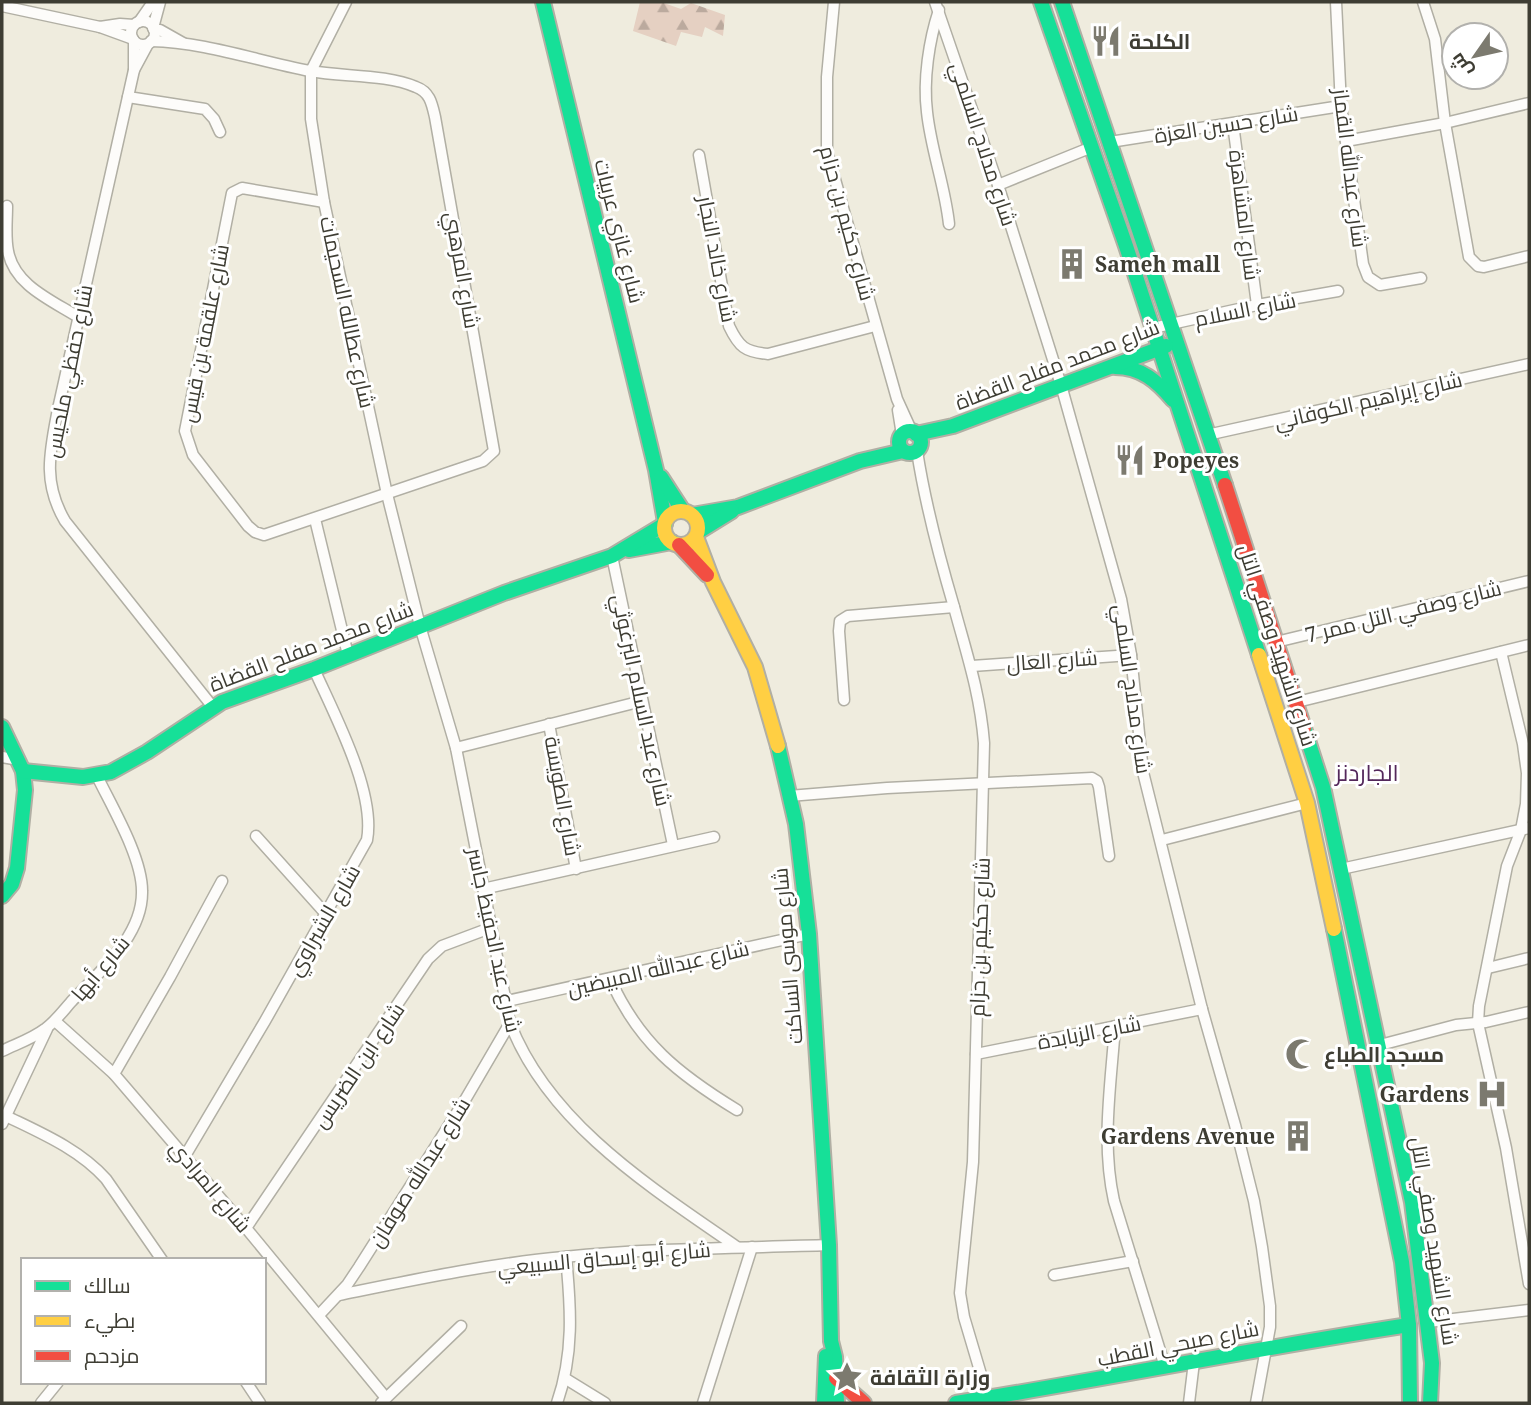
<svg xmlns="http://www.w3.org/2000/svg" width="1531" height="1405" font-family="'Noto Serif',Cairo,serif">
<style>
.forest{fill:url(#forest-firs)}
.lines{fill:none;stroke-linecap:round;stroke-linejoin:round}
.street-casing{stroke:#b1afa4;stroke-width:13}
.fast-casing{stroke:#b1afa4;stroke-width:18}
.slow-casing{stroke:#b1afa4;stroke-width:18}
.jam-casing{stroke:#b1afa4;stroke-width:18}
.street{stroke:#fdfcfa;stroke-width:10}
.fast{stroke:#16e098;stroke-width:14}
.slow{stroke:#ffcf43;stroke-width:14}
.jam{stroke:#f24e42;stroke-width:14}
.labels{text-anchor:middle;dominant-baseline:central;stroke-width:6;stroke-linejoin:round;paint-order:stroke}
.poi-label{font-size:21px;font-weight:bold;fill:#3e3d33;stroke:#fff;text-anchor:start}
.street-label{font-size:21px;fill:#3e3d33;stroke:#fff}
.neighbourhood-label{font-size:23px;fill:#54285b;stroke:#fff}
</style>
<defs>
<pattern id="forest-firs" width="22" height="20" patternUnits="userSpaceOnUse" patternTransform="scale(1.75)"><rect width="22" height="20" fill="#e5d0c2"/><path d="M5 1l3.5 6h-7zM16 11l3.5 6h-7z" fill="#bbaa9e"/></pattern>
</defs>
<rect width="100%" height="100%" fill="#efecde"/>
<path class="forest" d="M640,2H661L681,9L691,3L725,15L723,36L705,27L702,37L681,32L676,46L633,31Z"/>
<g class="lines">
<defs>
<g id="street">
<path d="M346,2L311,71V119L324,202L387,494L420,626L456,748L510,1023C549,1124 652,1188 737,1247"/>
<path d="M834,2L827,77V151L897,399L912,432"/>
<path d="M935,2L998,185L1061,385L1121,599L1131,655L1143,772L1202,1009L1235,1125L1254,1201L1262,1247L1270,1306V1327L1256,1403"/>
<path d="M1336,2L1341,106L1363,264L1368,277L1380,285L1421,278"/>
<path d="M1423,2L1435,39L1445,123L1469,257L1478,266L1484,267L1529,256"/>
<path d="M2,6L100,27L133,39"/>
<path d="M939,10C929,40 923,80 927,112C931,150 945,186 949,224"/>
<circle cx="143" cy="33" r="12"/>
<path d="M139,22L153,2"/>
<path d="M100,27L120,24L134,25"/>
<path d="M153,28L160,2"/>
<path d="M154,30H160L183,43"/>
<path d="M134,41V70L58,409C50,451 42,482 65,521L212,706"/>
<path d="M151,41C205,42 257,61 310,71C343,77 386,74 416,87C430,92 432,104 435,117L494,451L483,461L264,535L255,532L248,526L193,455L185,431L232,193L242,188L324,202"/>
<path d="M134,70L148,44"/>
<path d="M128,97L205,109L214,119L220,132"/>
<path d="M1233,124L1257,305"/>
<path d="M1346,141L1445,123L1529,103"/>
<path d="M1110,142L1341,106"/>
<path d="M699,155L729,326C739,347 745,352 768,354L875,326"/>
<path d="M998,185L1092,147"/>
<path d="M7,206C7,221 5,237 8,251C14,285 51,300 78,317"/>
<path d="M1153,328L1257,305L1338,291"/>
<path d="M898,410L902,435"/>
<path d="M1207,435L1529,364"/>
<path d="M917,451C925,503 939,556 954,607C967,655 980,693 984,743L973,1162L960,1293L964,1317L988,1398"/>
<path d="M315,519L348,655"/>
<path d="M612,556L673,845"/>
<path d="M1276,642L1529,581"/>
<path d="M1501,652L1523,744L1527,773L1526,804L1521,830L1507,866L1479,1006L1478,1023L1506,1148L1529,1284"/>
<path d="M972,666L1131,655"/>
<path d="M844,700L839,631L840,621L848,616L954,607"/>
<path d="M1297,702L1529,645"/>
<path d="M549,724L576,869"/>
<path d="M456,748L642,701"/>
<path d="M2,757L19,760"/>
<path d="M789,796L887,788L1092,778L1097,781L1099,787L1109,856"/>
<path d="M256,836L325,913"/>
<path d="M1162,840L1307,803"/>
<path d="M1341,869L1529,828"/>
<path d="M483,889L714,837"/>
<path d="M1488,968L1529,958"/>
<path d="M610,979C639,1043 678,1074 737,1110"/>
<path d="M507,1001L809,934"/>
<path d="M55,1021L114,1074L246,1228L386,1398"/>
<path d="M1115,1026C1111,1084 1101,1143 1114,1201L1165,1367"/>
<path d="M1380,1045L1456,1025L1486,1022L1529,1012"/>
<path d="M2,1051C16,1044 32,1039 45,1029C55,1022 63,1011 71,1002C99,972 143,936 142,891C142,857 112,807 97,776"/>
<path d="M976,1054L1202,1009"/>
<path d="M114,1074L170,977L222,881"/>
<path d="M6,1116C41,1133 79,1149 106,1179L162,1260"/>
<path d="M2,1124L47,1029"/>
<path d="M185,1156L265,1021L367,840C376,792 334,714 314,669"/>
<path d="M246,1228L428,959L442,946L490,928"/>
<path d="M1054,1275L1133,1261"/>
<path d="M339,1295C413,1280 488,1264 564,1257C652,1248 741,1248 829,1245"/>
<path d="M319,1315L347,1285L359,1267L465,1100L510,1023"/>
<path d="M1428,1322L1529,1310"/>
<path d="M566,1379L605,1403"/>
<path d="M246,1382L260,1403"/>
<path d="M41,1403L58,1382"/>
<path d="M381,1403L461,1326"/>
<path d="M557,1403C574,1354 571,1308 566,1257"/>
<path d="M703,1403L752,1247"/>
<path d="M1189,1403L1194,1362"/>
</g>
<g id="fast">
<path d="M543,2L656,470L665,522"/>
<path d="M1041,2L1126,246L1259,655"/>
<path d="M1062,2L1225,485"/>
<path d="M1115,367C1141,367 1157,381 1173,400"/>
<circle cx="910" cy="442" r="11"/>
<path d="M916,434L953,426L1166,346"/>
<path d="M661,477L683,511"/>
<path d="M692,515L738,507L860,461L903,451"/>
<path d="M698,532L732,511"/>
<path d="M629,550L672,542"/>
<path d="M2,727L23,771L25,790L17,868L12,884L2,896"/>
<path d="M1304,728L1323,787L1412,1202L1432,1363L1430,1403"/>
<path d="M778,746L796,824L809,934L829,1245L831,1341L835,1357L837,1403"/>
<path d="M23,771L83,777L111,772L147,752L222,702L314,669L504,593L612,556L665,524"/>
<path d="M1334,929L1402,1262L1409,1325L1410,1403"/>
<path d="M824,1403L826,1356"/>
<path d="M956,1403C1107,1379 1257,1348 1409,1325"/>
</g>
<g id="slow">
<circle cx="681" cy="528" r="17"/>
<path d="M696,537L713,582L755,667L778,746"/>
<path d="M1259,655L1307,803L1334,929"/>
</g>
<g id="jam">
<path d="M1225,485L1304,728"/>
<path d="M679,545L707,575"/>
<path d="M836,1378L864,1403"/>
</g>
</defs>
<use href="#street" class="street-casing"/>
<use href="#fast" class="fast-casing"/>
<use href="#slow" class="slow-casing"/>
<use href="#jam" class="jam-casing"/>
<use href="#street" class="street"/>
<use href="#fast" class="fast"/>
<use href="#slow" class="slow"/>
<use href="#jam" class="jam"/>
</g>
<defs>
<symbol id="restaurant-bare" viewBox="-9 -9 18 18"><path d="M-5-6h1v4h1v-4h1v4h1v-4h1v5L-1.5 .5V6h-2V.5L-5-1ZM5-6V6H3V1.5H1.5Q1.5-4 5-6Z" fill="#7c7a6f" stroke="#fff" stroke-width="2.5" paint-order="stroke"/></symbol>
<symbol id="building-bare" viewBox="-9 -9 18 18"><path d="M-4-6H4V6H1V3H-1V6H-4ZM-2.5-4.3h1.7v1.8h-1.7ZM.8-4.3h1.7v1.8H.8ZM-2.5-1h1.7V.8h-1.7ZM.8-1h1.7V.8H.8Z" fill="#7c7a6f" stroke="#fff" stroke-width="2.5" paint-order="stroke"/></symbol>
<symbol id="mosque-bare" viewBox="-9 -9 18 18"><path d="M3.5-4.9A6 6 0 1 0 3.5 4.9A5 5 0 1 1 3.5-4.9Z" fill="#7c7a6f" stroke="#fff" stroke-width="2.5" paint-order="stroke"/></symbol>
<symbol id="hospital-bare" viewBox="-9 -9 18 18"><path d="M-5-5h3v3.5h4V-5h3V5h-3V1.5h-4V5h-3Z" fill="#7c7a6f" stroke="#fff" stroke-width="2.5" paint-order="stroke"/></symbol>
<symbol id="sight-bare" viewBox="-9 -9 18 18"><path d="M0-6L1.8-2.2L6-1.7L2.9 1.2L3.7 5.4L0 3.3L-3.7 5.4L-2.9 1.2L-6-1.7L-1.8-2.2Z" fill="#7c7a6f" stroke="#fff" stroke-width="2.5" paint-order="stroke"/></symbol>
</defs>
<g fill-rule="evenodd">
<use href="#restaurant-bare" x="1084" y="19" width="44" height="44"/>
<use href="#building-bare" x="1050" y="242" width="44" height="44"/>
<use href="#restaurant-bare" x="1108" y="438" width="44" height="44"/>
<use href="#mosque-bare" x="1279" y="1032" width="44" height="44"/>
<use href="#hospital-bare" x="1470" y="1072" width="44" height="44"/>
<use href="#building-bare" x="1276" y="1114" width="44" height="44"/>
<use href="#sight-bare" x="825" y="1355" width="44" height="44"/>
</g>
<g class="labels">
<g class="poi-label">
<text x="1129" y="41">الكلحة</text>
<text x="1095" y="264">Sameh mall</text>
<text x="1153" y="460">Popeyes</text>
<text x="1324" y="1054">مسجد الطباع</text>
<text x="1469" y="1094" text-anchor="end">Gardens</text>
<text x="1275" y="1136" text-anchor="end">Gardens Avenue</text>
<text x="870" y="1377">وزارة الثقافة</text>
</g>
<g class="street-label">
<text transform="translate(1226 124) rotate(-9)">شارع حسين العزة</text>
<text transform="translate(984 144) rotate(72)">شارع مدلاج السلمي</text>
<text transform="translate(1351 168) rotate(83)">شارع عبدالله القماز</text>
<text transform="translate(1245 215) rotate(83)">شارع المشاهرة</text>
<text transform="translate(848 223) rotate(75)">شارع حكيم بن حزام</text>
<text transform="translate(620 231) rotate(76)">شارع غازي عربيات</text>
<text transform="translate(718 259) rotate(79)">شارع خالد النجار</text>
<text transform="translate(463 270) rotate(80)">شارع المرهبي</text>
<text transform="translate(1245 309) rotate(-11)">شارع السلام</text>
<text transform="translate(348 312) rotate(78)">شارع عطالله السحيمات</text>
<text transform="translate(204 333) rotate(-79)">شارع علقمة بن قيس</text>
<text transform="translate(1057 364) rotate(-21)">شارع محمد مفلح القضاة</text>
<text transform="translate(68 371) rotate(-79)">شارع حفظي ملحيس</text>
<text transform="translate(1368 400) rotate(-13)">شارع إبراهيم الكوفاني</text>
<text transform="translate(1403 611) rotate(-14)">شارع وصفي التل ممر 7</text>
<text transform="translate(1278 645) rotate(72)">شارع الشهيد وصفي التل</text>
<text transform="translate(311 646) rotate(-21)">شارع محمد مفلح القضاة</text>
<text transform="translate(1052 660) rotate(-4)">شارع العال</text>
<text transform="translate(1133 689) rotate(82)">شارع مدلاج السلمي</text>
<text transform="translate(642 700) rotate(78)">شارع عبد السلام البرغوثي</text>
<text transform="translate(563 796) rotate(80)">شارع الطويسة</text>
<text transform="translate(323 920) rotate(-60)">شارع الشبراوي</text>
<text transform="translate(979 937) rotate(-88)">شارع حكيم بن حزام</text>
<text transform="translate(495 940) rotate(78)">شارع عبد الحفيظ جاسر</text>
<text transform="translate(787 956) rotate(-95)">شارع موسى الساكت</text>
<text transform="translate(100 968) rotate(-50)">شارع أبها</text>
<text transform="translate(658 968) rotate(-13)">شارع عبدالله المبيضين</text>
<text transform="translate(1089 1032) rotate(-11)">شارع الزبابدة</text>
<text transform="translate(358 1065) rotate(-56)">شارع ابن الضريس</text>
<text transform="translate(419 1172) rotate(-58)">شارع عبدالله صوفان</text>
<text transform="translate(211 1186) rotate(50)">شارع المرادي</text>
<text transform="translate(1435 1241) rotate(81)">شارع الشهيد وصفي التل</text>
<text transform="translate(604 1258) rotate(-5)">شارع أبو إسحاق السبيعي</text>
<text transform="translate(1178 1343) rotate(-11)">شارع صبحي القطب</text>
</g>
<g class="neighbourhood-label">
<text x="1367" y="772">الجاردنز</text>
</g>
</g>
<rect width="1531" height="1405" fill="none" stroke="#3e3d33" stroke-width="7"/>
<rect x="21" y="1258" width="245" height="126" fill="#ffffff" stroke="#b2b1ad" stroke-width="2"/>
<rect x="35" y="1281" width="35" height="10" fill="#16e098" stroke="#b2b1ad" stroke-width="2"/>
<text x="84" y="1293" font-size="21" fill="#3e3d33">سالك</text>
<rect x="35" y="1316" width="35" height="10" fill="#ffcf43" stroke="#b2b1ad" stroke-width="2"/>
<text x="84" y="1328" font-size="21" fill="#3e3d33">بطيء</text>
<rect x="35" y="1351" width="35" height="10" fill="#f24e42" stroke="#b2b1ad" stroke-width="2"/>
<text x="84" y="1363" font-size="21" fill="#3e3d33">مزدحم</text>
<g transform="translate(1475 56) rotate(236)"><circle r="33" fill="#ffffff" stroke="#b2b1ad" stroke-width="2"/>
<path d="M0-5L12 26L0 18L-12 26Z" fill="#7c7a6f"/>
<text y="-10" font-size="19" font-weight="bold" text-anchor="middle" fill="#3e3d33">ش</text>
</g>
</svg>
